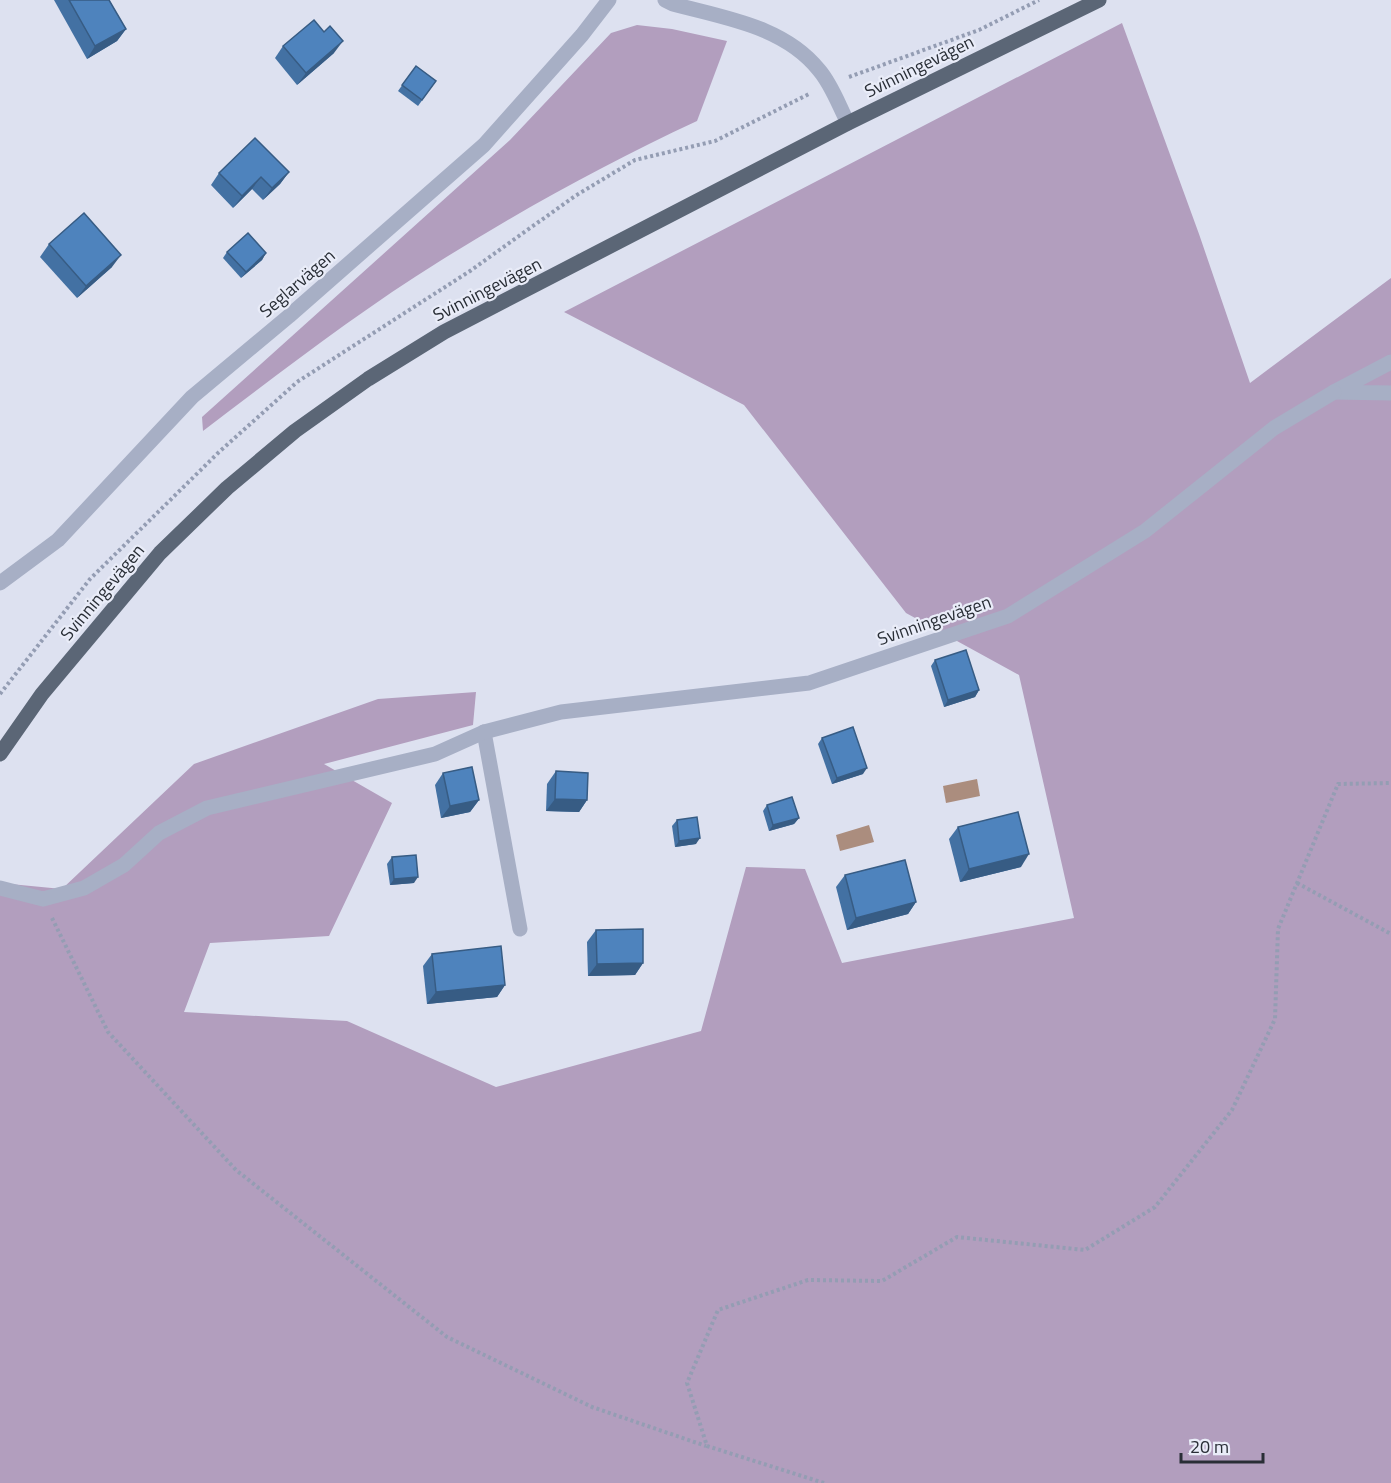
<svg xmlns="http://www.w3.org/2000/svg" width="1391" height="1483" font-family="'Titillium Web',sans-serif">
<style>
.green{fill:#b29ebe}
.water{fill:#ab8d7e}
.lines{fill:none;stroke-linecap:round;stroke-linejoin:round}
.path{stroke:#949db3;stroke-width:4;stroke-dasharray:3 3;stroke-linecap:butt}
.minor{stroke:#a7afc5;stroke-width:15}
.major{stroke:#5b6676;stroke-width:15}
.wall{fill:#4371a3}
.shaded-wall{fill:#375c84}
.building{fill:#4e83bd;stroke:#375c84;stroke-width:1.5}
.labels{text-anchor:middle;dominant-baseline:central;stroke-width:4.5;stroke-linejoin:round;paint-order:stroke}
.street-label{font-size:18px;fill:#292e36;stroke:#e9ecf8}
</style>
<rect width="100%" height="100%" fill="#dde1f0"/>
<g class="green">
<path d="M1122,23L1199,234L1250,383L1391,278V1483H0V883L62,889L194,764L378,699L476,692L473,725L324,764L392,803L329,936L210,943L184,1012L347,1021L496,1087L701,1031L746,867L805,869L842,963L1074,918L1019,675L906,613L744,405L564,312Z"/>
<path d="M637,25L672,29L727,41L697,121C609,162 523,209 440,261C358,312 281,372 203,431L202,417L510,140L611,33Z"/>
</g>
<g class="water">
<path d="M977,779L980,796L946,803L943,786Z"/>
<path d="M869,825L874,842L840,851L836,835Z"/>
</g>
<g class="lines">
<g class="path">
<path d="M849,77L979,30L1039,0"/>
<path d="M0,694L90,579L218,453L297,382L470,271L575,196L635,160L715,141L811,93"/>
<path d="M1297,883L1391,934"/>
<path d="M52,918L108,1032L236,1170L447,1337L592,1407L706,1446"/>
<path d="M824,1483L707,1446L687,1383L718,1310L808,1280L882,1281L957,1237L1085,1250L1155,1207L1232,1110L1275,1019L1278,929L1338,784L1391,783"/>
</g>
<g class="minor">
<path d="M665,0L673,4C724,18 784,26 819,70C832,85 839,106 848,123"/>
<path d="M1391,362L1334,392L1391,393"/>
<path d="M0,583L58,540L192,397L289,316L484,145L582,35L609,0"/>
<path d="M484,732L520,929"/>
<path d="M0,888L43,899L84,888L124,865L159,833L207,808L435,754L484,732L561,712L809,683L1008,616L1145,531L1274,428L1334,392"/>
</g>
<path class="major" d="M0,754L42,694L160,553L227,488L295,431L368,379L444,332L848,123L1099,0"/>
</g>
<g class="wall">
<path d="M54,0H109L126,29L117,41L87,59Z"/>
<path d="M283,46L334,53L297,85L275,58Z"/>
<path d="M416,66L436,81L418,106L398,91Z"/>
<path d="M289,172L280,184L263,200L252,189L233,208L211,185L219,173Z"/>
<path d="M49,244L112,267L77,298L40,257Z"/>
<path d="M227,252L266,253L262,260L241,278L223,258Z"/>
<path d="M935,660L979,690L975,697L944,707L931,666Z"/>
<path d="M822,738L863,774L832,784L818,744Z"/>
<path d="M556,771L587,800L579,812L546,811L547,784Z"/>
<path d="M443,773L479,800L470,812L441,818L435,785Z"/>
<path d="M767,805L799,818L794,824L769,831L763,811Z"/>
<path d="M677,820L696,844L675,847L672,826Z"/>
<path d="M958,827L1021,867L960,882L949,839Z"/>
<path d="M392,857L414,883L390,885L387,864Z"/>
<path d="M845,875L916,902L908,914L847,930L836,887Z"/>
<path d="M596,930L643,963L635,975L588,976L587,942Z"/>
<path d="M432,954L505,985L497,997L427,1004L423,966Z"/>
</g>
<g class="shaded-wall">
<path d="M126,29L117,41L87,59L95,46Z"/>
<path d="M343,41L334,53L297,85L306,73Z"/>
<path d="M289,172L280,184L263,200L272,188Z"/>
<path d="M261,177L252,189L233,208L242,196Z"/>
<path d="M266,253L262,260L241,278L246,272Z"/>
<path d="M121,255L112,267L77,298L86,286Z"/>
<path d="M979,690L975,697L944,707L948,700Z"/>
<path d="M867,768L863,774L832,784L837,778Z"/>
<path d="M555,799L587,800L579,812L546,811Z"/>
<path d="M479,800L470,812L441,818L450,806Z"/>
<path d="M799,818L794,824L769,831L773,825Z"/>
<path d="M700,838L696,844L675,847L679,841Z"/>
<path d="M1029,854L1021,867L960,882L969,869Z"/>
<path d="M418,877L414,883L390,885L394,879Z"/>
<path d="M916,902L908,914L847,930L856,918Z"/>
<path d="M643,963L635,975L588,976L597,964Z"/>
<path d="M505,985L497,997L427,1004L436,992Z"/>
</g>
<g class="building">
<path d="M69,0H109L126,29L95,46Z"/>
<path d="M314,20L324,32L330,26L343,41L306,73L283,46Z"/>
<path d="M416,66L436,81L422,100L402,85Z"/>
<path d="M255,138L289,172L272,188L261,177L242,196L219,173Z"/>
<path d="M84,213L121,255L86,286L49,244Z"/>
<path d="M248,233L266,253L246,272L227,252Z"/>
<path d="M966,650L979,690L948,700L935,660Z"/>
<path d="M853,727L867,768L837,778L822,738Z"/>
<path d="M472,767L479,800L450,806L443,773Z"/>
<path d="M556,771L588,773L587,800L555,799Z"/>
<path d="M792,797L799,818L773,825L767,805Z"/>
<path d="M1018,812L1029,854L969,869L958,827Z"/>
<path d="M697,817L700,838L679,841L677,820Z"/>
<path d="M416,855L418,877L394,879L392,857Z"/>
<path d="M905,860L916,902L856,918L845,875Z"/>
<path d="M643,929V963L597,964L596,930Z"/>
<path d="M501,946L505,985L436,992L432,954Z"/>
</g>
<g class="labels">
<g class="street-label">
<text transform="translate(919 66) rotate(-26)">Svinningevägen</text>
<text transform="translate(297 283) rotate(-41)">Seglarvägen</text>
<text transform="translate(487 289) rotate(-27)">Svinningevägen</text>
<text transform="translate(102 592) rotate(-50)">Svinningevägen</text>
<text transform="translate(934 620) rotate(-19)">Svinningevägen</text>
</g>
</g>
<path d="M1181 1453v9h82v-9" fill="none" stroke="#292e36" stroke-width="3"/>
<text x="1190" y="1453" font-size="18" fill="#292e36" stroke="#e9ecf8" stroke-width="4.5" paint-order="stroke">20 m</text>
</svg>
